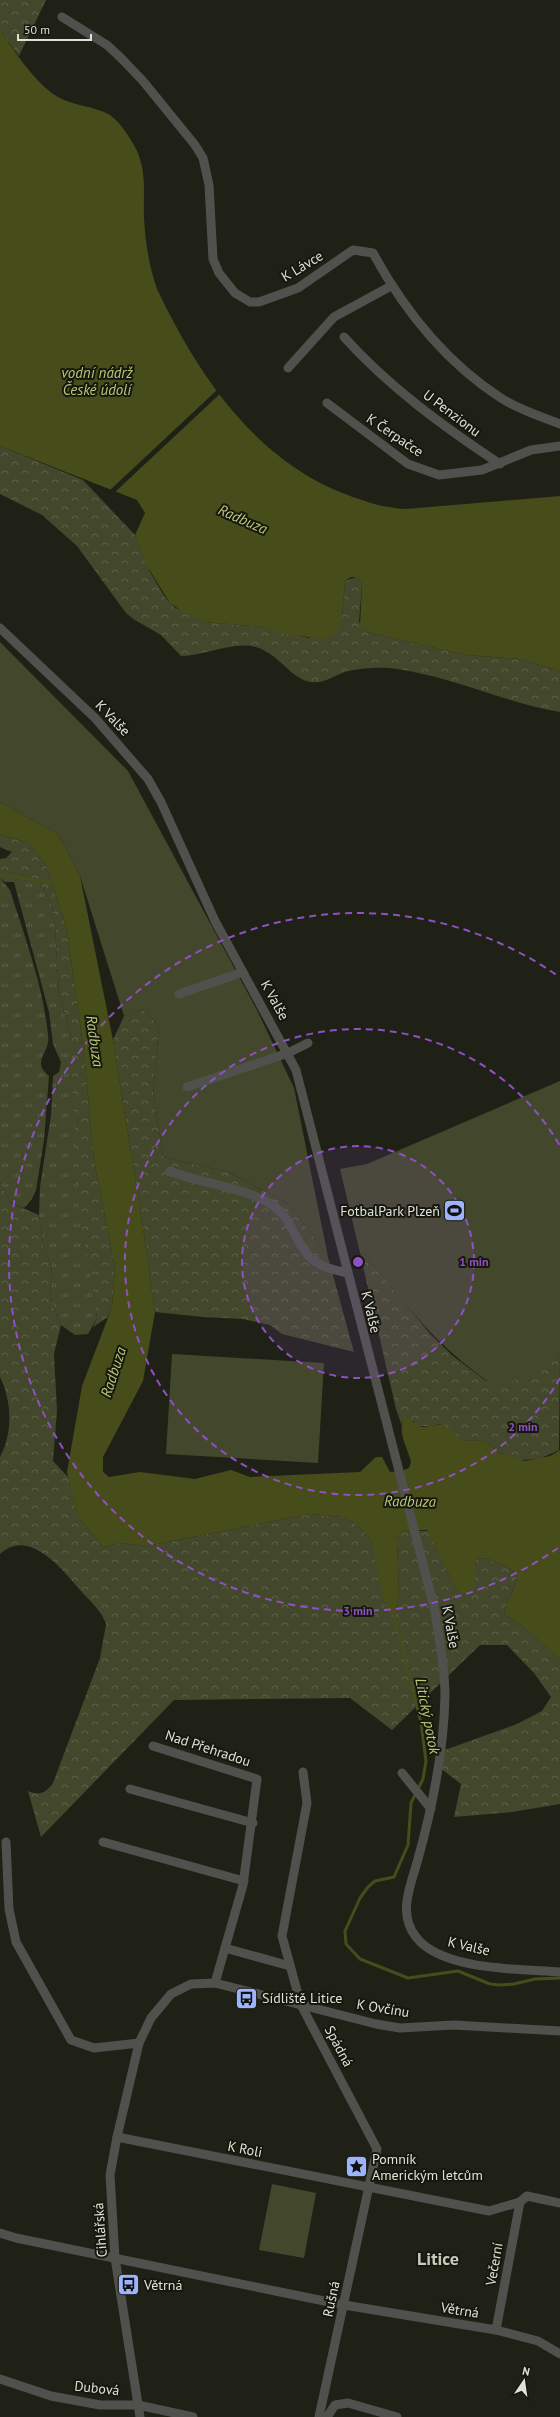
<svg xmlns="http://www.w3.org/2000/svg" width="560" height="2417" font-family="'PT Sans',sans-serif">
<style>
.grass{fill:url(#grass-tufts)}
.forest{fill:url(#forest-crowns)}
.green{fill:#43482c}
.water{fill:#464d1b}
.pier{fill:#1f2117}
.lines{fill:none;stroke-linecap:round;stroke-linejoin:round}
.stream{stroke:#464d1b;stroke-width:3}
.minor{stroke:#50514c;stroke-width:9}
.ring{fill:none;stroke:#8f50c4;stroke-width:2;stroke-dasharray:7 5}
.labels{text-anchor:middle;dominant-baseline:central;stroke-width:4;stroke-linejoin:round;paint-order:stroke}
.street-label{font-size:14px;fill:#dfe1da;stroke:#16180e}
.poi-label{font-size:14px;fill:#dfe1da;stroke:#16180e;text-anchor:start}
.water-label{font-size:15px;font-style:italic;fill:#bbc87a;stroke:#16180e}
.district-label{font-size:18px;font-weight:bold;fill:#c7cabd;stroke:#16180e}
.centre{fill:#8f50c4;stroke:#16180e;stroke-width:2}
.ring-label{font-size:12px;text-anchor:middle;font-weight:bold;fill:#8f50c4;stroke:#16180e;stroke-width:4;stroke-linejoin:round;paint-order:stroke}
</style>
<defs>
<pattern id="grass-tufts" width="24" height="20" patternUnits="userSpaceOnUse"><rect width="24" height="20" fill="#43482c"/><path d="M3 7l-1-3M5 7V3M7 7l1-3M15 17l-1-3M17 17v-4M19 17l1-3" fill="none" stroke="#5e624a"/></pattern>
<pattern id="forest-crowns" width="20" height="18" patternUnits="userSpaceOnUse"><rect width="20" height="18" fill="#43482c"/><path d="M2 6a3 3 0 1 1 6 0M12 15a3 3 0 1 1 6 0" fill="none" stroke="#5e624a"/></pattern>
</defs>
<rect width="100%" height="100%" fill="#1f2117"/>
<g class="grass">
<path d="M22,874L40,882L51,903L55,925L59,995L70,1031L86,1244L97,1318L88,1334L75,1335L61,1325L52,1303L50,1291L52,1274L50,1262L44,1250L39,1215L40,1187L51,1115L53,1076L59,1072L61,1062L53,1044L49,1012L14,882Z"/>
<path d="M0,878L10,890C25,938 43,985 48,1035C51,1054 30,1060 49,1076L44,1140L36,1190L32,1199L24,1208L11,1203L0,1183Z"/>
</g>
<g class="forest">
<path d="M0,0H46L19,56L0,31Z"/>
<path d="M0,446L83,480L135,535L150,572L165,597L174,607L206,622L261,627L309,638L342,618L345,581L356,577L362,583L359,622L367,632L466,655L519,659L560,671V712C502,702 449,675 390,668C377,667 361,668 348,671C336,674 325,684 311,682C292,680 278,653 256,647C231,641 206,656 181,656L161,635L135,620L126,613L77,546L42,515L0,494Z"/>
<path d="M0,834L29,843L47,867L67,930L84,1052L94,1161L115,1267L112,1307L108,1317L93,1327L97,1318L78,1202L70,1031L59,995L55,925L51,903L40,882L22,874L14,882H5L0,878V859L6,858L12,852L0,847Z"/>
<path d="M143,1009L159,1026L153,1092L163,1157L228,1172L290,1205L328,1257L354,1352L282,1334L270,1325L243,1319L203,1317L155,1312L142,1221L113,1040L124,1016Z"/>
<path d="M0,1183L11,1203L39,1215L44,1250L50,1262L52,1274L50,1291L52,1303L61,1325L54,1354L57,1411L53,1461L69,1478L78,1517L103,1547L119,1543L147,1546L309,1514L343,1517L356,1524L371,1540L383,1590L395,1617L399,1594L397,1538L404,1531H428L457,1591L476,1564V1559C488,1554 506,1568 517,1573C518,1588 505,1599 504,1614L522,1626L560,1659V1804L512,1812L454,1817L461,1784L439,1767L442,1751L517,1724L542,1711L551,1697L534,1673L507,1645H480L392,1730L350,1698L174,1700L41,1837L28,1791C39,1796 46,1793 53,1783L100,1658L106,1624C102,1611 89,1600 80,1590C62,1569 29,1527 0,1554V1457C13,1433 12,1401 0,1377Z"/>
<path d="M360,1253L364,1254L431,1335L453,1356L486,1381L522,1376L560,1352L559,1450L539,1459L520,1460L502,1454L482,1440L464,1441L440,1424L431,1426H417L414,1421L402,1422V1426L396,1409Z"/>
</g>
<g class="green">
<path d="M0,642L128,771L257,1010L294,1088L328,1257L290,1205L228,1172L163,1157L153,1092L159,1026L143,1009L124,1016L80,876L58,834L0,802Z"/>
<path d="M560,1081V1352C546,1361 515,1386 498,1385C489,1384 482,1377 475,1372C431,1339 399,1296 364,1254L360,1253L340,1169L367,1164Z"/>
<path d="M172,1354L324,1363L318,1463L166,1454Z"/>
<path d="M272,2184L316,2193L304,2258L259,2250Z"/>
</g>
<g class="water">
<path d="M0,31C16,52 31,78 53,94C69,105 87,105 104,112C119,118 130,138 137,151C147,174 143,194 144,217C145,241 149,266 157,289C197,373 254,459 345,494C366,502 384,508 406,509L560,496V671L519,659L466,655L367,632L360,626L362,583L356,577H351L345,581L342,618L335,634L324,639L285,634L261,627L206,622L186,614L170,603L147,566L135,535L145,513L137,500L0,446Z"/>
<path d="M0,802L58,834L80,876L113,1040L142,1221L155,1312L143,1381L103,1457V1472L109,1477L140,1472L195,1479L231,1470L250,1477L360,1472L376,1457H382L390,1472L401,1471L409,1468L411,1462C408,1449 397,1432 404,1419L408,1418L422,1427L443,1424L464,1441L482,1440L502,1454L525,1461L550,1456L560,1450V1659L522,1626L504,1614C505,1599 518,1588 517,1573C506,1568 488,1554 476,1559L474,1587L466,1595L457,1591L427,1530L404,1531L397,1538L399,1594L395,1617L386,1608L371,1540L356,1524L343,1517L309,1514L147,1546L119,1543L103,1547L78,1517L67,1472L82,1386L112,1307L115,1267L94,1161L84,1052L67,930L47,867L29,843L0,834Z"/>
</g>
<path class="pier" d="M218,389L221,393L114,493L109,491Z"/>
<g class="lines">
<g class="stream">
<path d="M0,875L56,883"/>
<path d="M394,1614L421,1723L426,1761L423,1779L411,1803L408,1845L394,1877L375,1881L368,1887L360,1898L345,1931L346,1944L360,1959L408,1978L458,1971L490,1984L499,1985L514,1984L535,1979L560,1978"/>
</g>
<g class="minor">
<path d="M62,17L107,45L120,57L143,81L195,145L203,158L209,185L213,259L219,273L235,293L250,302H259L298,288L353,250L373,253C404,310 447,363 501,398C519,410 540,416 560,424"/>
<path d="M344,337C389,387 444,427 500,464"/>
<path d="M288,368L334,317L391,286"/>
<path d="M327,403L408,464L439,475L482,470L531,450L560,446"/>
<path d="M0,628L95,718L148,779L161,802L215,921L296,1070L435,1611C439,1639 445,1667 445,1695C444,1751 433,1805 418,1859C411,1885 397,1913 416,1937C442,1971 521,1969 560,1972"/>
<path d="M179,994L243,972"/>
<path d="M187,1087L288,1053L308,1043"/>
<path d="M170,1171C201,1184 240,1186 269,1203C293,1217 293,1241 311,1258C320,1267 335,1270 347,1273"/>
<path d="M153,1746L257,1779L243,1885L215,1983"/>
<path d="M303,1772L307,1803L282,1936L301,2005L377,2149L319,2417"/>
<path d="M402,1773L431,1809"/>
<path d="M130,1789L253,1823"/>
<path d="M6,1842L9,1909L16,1942L71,2040L94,2048L139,2043"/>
<path d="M103,1842L244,1881"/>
<path d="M225,1948L290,1966"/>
<path d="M117,2137L489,2211L520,2202L527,2196L560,2203"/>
<path d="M0,2233L16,2238L344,2305L496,2330L538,2341L560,2354"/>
<path d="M496,2330L520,2202"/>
<path d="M0,2379L51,2396L100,2405H138L193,2417"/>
<path d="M140,2417L115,2258L110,2175L117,2137L139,2043L151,2018L171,1994L191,1984L215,1983L376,2024L400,2028L454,2025L560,2031"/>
<path d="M327,2417L335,2405L348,2403L397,2417"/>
</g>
</g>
<circle cx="358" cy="1262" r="116" fill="#8f50c4" fill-opacity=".12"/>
<g class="ring">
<circle cx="358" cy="1262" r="116"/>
<path d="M560 1378A233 233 0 1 1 560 1146"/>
<path d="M558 1548A349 349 0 1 1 558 976"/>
</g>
<defs>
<symbol id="stadium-square" viewBox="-11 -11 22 22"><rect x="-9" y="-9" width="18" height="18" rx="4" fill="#9db4fd" stroke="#16180e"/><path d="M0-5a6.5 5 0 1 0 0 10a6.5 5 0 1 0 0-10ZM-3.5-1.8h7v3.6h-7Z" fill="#111"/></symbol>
<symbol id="bus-square" viewBox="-11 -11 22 22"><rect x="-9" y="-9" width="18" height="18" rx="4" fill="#9db4fd" stroke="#16180e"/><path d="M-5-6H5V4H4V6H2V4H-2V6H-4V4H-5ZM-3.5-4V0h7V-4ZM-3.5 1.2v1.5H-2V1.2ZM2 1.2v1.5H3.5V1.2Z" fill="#111"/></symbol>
<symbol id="sight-square" viewBox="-11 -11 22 22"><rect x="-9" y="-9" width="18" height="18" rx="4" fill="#9db4fd" stroke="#16180e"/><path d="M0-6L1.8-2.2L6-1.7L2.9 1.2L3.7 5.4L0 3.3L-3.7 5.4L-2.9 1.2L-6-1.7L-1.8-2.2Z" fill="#111"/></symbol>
</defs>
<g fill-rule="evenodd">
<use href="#stadium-square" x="442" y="1198" width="25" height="25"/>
<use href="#bus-square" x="234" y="1986" width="25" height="25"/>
<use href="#sight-square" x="344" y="2154" width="25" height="25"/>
<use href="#bus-square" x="116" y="2272" width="25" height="25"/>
</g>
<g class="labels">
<g class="street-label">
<text transform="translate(302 266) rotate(-31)">K Lávce</text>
<text transform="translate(452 413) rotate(37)">U Penzionu</text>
<text transform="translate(395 435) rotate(34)">K Čerpačce</text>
<text transform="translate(113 718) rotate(46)">K Valše</text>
<text transform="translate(275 1000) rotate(61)">K Valše</text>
<text transform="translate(371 1312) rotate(76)">K Valše</text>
<text transform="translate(451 1627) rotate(80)">K Valše</text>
<text transform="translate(208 1748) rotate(18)">Nad Přehradou</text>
<text transform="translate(469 1946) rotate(13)">K Valše</text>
<text transform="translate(383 2008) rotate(9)">K Ovčínu</text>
<text transform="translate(339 2046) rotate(62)">Spádná</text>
<text transform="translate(245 2149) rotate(11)">K Roli</text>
<text transform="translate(100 2230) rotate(-94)">Cihlářská</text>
<text transform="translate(494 2264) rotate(-80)">Večerní</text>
<text transform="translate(331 2299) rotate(-78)">Rušná</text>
<text transform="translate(460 2310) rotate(9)">Větrná</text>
<text transform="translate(97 2388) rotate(6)">Dubová</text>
</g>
<g class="poi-label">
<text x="440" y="1211" text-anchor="end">FotbalPark Plzeň</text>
<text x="262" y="1998">Sídliště Litice</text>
<text x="372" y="2159">Pomník<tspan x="372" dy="16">Americkým letcům</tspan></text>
<text x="144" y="2285">Větrná</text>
</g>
<g class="water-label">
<text x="97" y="372">vodní nádrž<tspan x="97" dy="17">České údolí</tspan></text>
<text transform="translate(243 519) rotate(24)">Radbuza</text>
<text transform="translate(95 1041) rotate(82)">Radbuza</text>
<text transform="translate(113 1372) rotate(-72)">Radbuza</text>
<text transform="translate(410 1501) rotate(1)">Radbuza</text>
<text transform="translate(428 1716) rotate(79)">Litický potok</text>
</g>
<g class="district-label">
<text x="438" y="2258">Litice</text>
</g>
</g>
<circle cx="358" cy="1262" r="6" class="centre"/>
<g class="ring-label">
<text x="474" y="1266">1 min</text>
<text x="523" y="1431">2 min</text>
<text x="358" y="1615">3 min</text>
</g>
<g transform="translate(524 2381) rotate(13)" stroke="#16180e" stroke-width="3" paint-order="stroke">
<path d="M0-3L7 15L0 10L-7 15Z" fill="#dfe1da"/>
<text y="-6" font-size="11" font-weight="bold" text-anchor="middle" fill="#dfe1da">N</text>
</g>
<path d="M18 34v6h73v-6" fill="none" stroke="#dfe1da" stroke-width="2"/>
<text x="24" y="34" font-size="12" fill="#dfe1da" stroke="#16180e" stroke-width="3" paint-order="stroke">50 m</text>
</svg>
